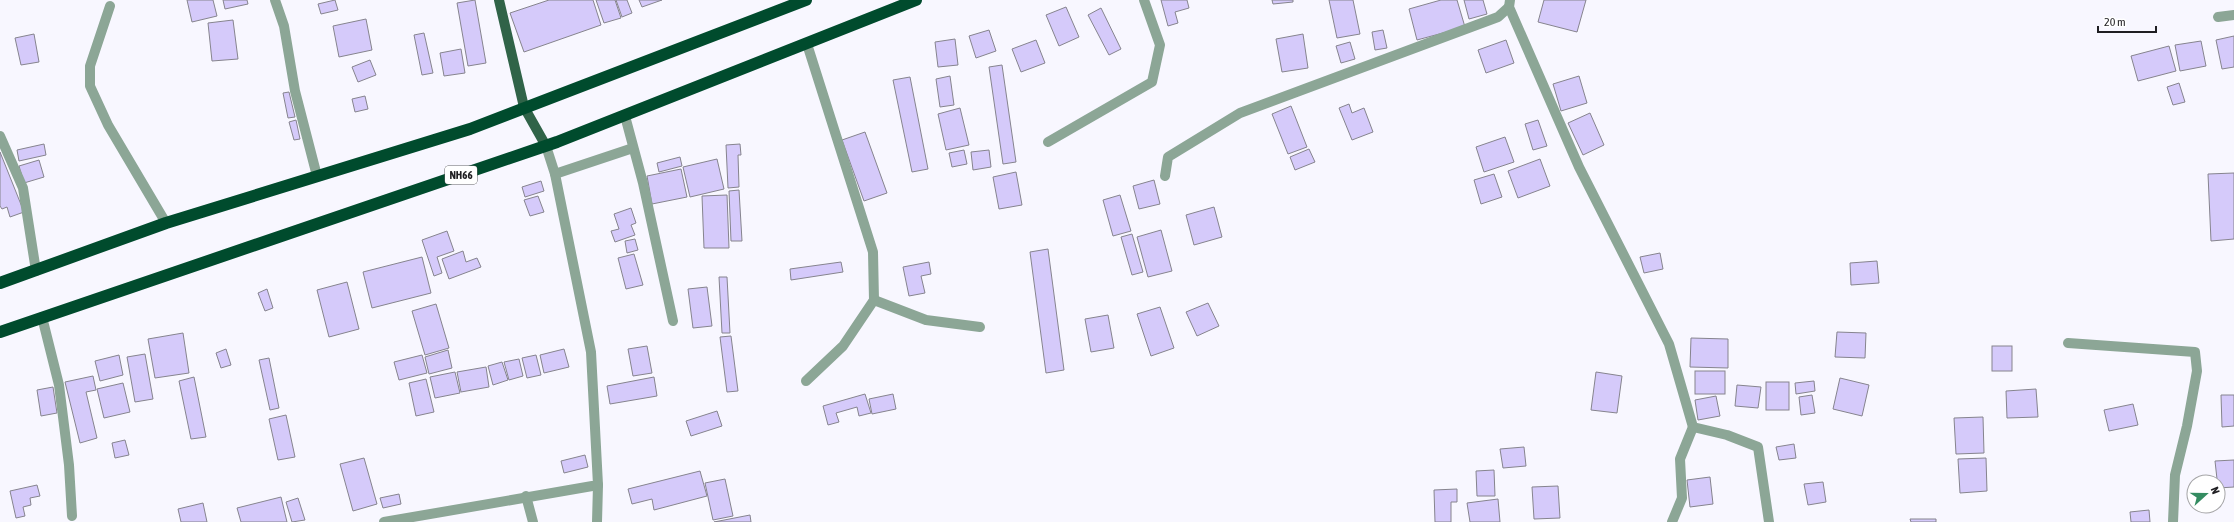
<svg xmlns="http://www.w3.org/2000/svg" width="2234" height="522" font-family="'Asap Condensed',sans-serif">
<style>
.building{fill:#d5cafa;stroke:#86848e}
.lines{fill:none;stroke-linecap:round;stroke-linejoin:round}
.minor{stroke:#8ca696;stroke-width:10}
.major{stroke:#306348;stroke-width:10}
.highway{stroke:#004b2d;stroke-width:12}
.labels{text-anchor:middle;dominant-baseline:central;stroke-width:3;stroke-linejoin:round;paint-order:stroke}
.shield{fill:#fff;stroke:#626264;stroke-width:1}
.shield-label{font-size:11px;font-weight:bold;fill:#1f1e22}
</style>
<rect width="100%" height="100%" fill="#f8f7ff"/>
<g class="building">
<path d="M187,0H213L217,16L192,22Z"/>
<path d="M223,0H247L248,4L225,9Z"/>
<path d="M335,0L338,10L321,14L318,4Z"/>
<path d="M475,0L486,63L468,66L457,3Z"/>
<path d="M549,0H593L601,25L524,52L510,13Z"/>
<path d="M596,0H615L621,18L604,23Z"/>
<path d="M616,0H627L632,13L622,17Z"/>
<path d="M639,0H662L642,7Z"/>
<path d="M1161,0H1187L1189,8L1175,12L1178,23L1168,26Z"/>
<path d="M1272,0H1293V2L1273,4Z"/>
<path d="M1329,0H1353L1360,34L1337,38Z"/>
<path d="M1441,0H1457L1465,27L1417,40L1409,9Z"/>
<path d="M1464,0H1483L1487,14L1469,19Z"/>
<path d="M1544,0H1586L1577,32L1538,22Z"/>
<path d="M1066,7L1079,37L1059,46L1046,15Z"/>
<path d="M1101,8L1121,49L1109,55L1088,15Z"/>
<path d="M366,19L372,50L339,57L333,26Z"/>
<path d="M233,20L238,59L212,61L208,23Z"/>
<path d="M989,30L996,51L976,58L969,36Z"/>
<path d="M1383,30L1387,48L1375,50L1372,32Z"/>
<path d="M424,33L433,73L422,75L414,35Z"/>
<path d="M34,34L39,62L21,65L15,38Z"/>
<path d="M1303,34L1308,68L1282,72L1276,39Z"/>
<path d="M2234,36V67L2222,69L2216,40Z"/>
<path d="M955,39L958,65L938,67L935,42Z"/>
<path d="M1036,40L1045,63L1021,72L1012,49Z"/>
<path d="M1506,40L1514,63L1486,73L1478,50Z"/>
<path d="M2201,41L2206,66L2180,71L2175,45Z"/>
<path d="M1350,42L1355,59L1341,63L1336,46Z"/>
<path d="M2169,46L2176,71L2138,81L2131,56Z"/>
<path d="M461,49L465,73L444,76L440,53Z"/>
<path d="M370,60L376,75L358,82L352,67Z"/>
<path d="M1002,65L1016,162L1003,164L989,67Z"/>
<path d="M950,76L954,105L940,107L936,79Z"/>
<path d="M1579,76L1587,103L1561,111L1553,84Z"/>
<path d="M910,77L928,169L912,172L893,80Z"/>
<path d="M2179,83L2185,102L2173,105L2167,87Z"/>
<path d="M289,92L295,117L288,118L283,93Z"/>
<path d="M365,96L368,109L355,112L352,99Z"/>
<path d="M1349,104L1352,113L1364,108L1373,132L1352,140L1339,108Z"/>
<path d="M1291,106L1307,147L1288,154L1272,114Z"/>
<path d="M960,108L969,145L946,150L938,114Z"/>
<path d="M1590,113L1604,145L1583,155L1568,123Z"/>
<path d="M296,120L300,139L294,140L289,122Z"/>
<path d="M1538,120L1547,146L1533,150L1525,124Z"/>
<path d="M865,132L887,193L864,201L842,140Z"/>
<path d="M1505,137L1514,162L1484,172L1476,147Z"/>
<path d="M44,144L46,155L19,161L17,150Z"/>
<path d="M740,144L741,155H738L739,187L728,188L726,145Z"/>
<path d="M1309,149L1315,162L1295,170L1290,157Z"/>
<path d="M964,150L967,164L952,167L949,153Z"/>
<path d="M989,150L991,167L973,170L971,152Z"/>
<path d="M0,152L24,212L10,217L7,207L2,209L0,206Z"/>
<path d="M680,157L682,166L659,172L657,163Z"/>
<path d="M717,159L724,189L690,197L683,167Z"/>
<path d="M1540,159L1550,186L1518,198L1508,171Z"/>
<path d="M39,160L44,177L24,183L19,166Z"/>
<path d="M681,169L687,197L652,204L647,176Z"/>
<path d="M1016,172L1022,205L999,209L993,177Z"/>
<path d="M2234,173V239L2211,241L2208,174Z"/>
<path d="M1494,174L1502,197L1481,204L1474,180Z"/>
<path d="M1154,180L1160,204L1139,209L1133,186Z"/>
<path d="M541,181L544,191L525,197L522,187Z"/>
<path d="M739,190L742,241H731L729,191Z"/>
<path d="M727,195L729,248H704L702,196Z"/>
<path d="M1120,195L1131,231L1113,236L1103,200Z"/>
<path d="M538,196L544,212L530,216L524,200Z"/>
<path d="M1214,207L1222,237L1194,245L1186,215Z"/>
<path d="M631,208L636,223L631,225L635,235L615,242L611,231L619,229L614,214Z"/>
<path d="M1161,230L1172,271L1148,277L1137,237Z"/>
<path d="M447,231L454,251L437,257L442,273L434,276L422,240Z"/>
<path d="M1132,234L1143,272L1132,275L1121,237Z"/>
<path d="M635,239L638,250L627,253L625,241Z"/>
<path d="M1048,249L1064,370L1046,373L1030,252Z"/>
<path d="M463,251L466,262L477,258L481,267L449,279L442,259Z"/>
<path d="M1660,253L1663,269L1644,273L1640,257Z"/>
<path d="M634,254L643,285L626,289L618,258Z"/>
<path d="M422,257L431,293L372,308L363,272Z"/>
<path d="M1877,261L1879,283L1851,285L1850,263Z"/>
<path d="M841,262L843,272L791,280L790,269Z"/>
<path d="M929,262L931,274L921,276L925,293L909,296L903,267Z"/>
<path d="M719,277H727L730,333H722Z"/>
<path d="M347,282L359,329L329,337L317,290Z"/>
<path d="M707,287L712,326L693,328L688,289Z"/>
<path d="M267,289L273,308L265,311L258,293Z"/>
<path d="M1208,303L1219,326L1197,336L1186,312Z"/>
<path d="M436,304L449,348L425,355L412,311Z"/>
<path d="M1160,307L1174,348L1151,356L1137,314Z"/>
<path d="M1108,315L1114,348L1091,352L1085,319Z"/>
<path d="M1837,332L1866,333L1865,358L1835,357Z"/>
<path d="M183,333L189,373L155,378L148,339Z"/>
<path d="M731,336L738,391L727,392L720,337Z"/>
<path d="M1691,338L1728,339V368L1690,367Z"/>
<path d="M647,346L652,373L633,376L628,349Z"/>
<rect x="1992" y="346" width="20" height="25"/>
<path d="M226,349L231,365L221,368L216,353Z"/>
<path d="M564,349L569,367L544,373L540,355Z"/>
<path d="M448,350L452,368L429,374L425,357Z"/>
<path d="M145,354L153,399L135,402L127,357Z"/>
<path d="M119,355L123,375L100,381L95,361Z"/>
<path d="M422,355L427,373L399,380L394,362Z"/>
<path d="M536,355L541,375L527,378L522,358Z"/>
<path d="M269,358L279,408L270,410L259,360Z"/>
<path d="M519,359L523,376L509,380L504,362Z"/>
<path d="M502,362L508,380L493,385L488,366Z"/>
<path d="M486,367L489,387L461,392L457,372Z"/>
<rect x="1695" y="371" width="30" height="23"/>
<path d="M455,372L460,393L435,398L430,377Z"/>
<path d="M1596,372L1622,376L1617,413L1591,410Z"/>
<path d="M93,376L96,390L86,392L97,438L80,443L65,382Z"/>
<path d="M194,377L206,437L191,439L179,381Z"/>
<path d="M654,377L657,396L610,404L607,386Z"/>
<path d="M1840,378L1869,385L1862,416L1833,409Z"/>
<path d="M426,379L434,412L416,416L409,383Z"/>
<path d="M1814,381L1815,391L1796,394L1795,383Z"/>
<rect x="1766" y="382" width="23" height="28"/>
<path d="M123,383L130,412L104,418L97,389Z"/>
<path d="M1737,385L1761,387L1758,408L1735,406Z"/>
<path d="M53,387L57,413L41,416L37,390Z"/>
<path d="M2036,389L2038,417L2007,418L2006,391Z"/>
<path d="M865,394L871,413L859,416L857,407L836,413L839,422L828,425L823,406Z"/>
<path d="M893,394L896,409L872,414L869,399Z"/>
<path d="M1812,395L1815,413L1801,415L1799,397Z"/>
<path d="M2221,395H2234V426L2222,427Z"/>
<path d="M1716,396L1720,416L1698,420L1695,400Z"/>
<path d="M2133,404L2138,425L2109,431L2104,410Z"/>
<path d="M717,411L722,426L691,436L686,421Z"/>
<path d="M286,415L295,457L278,460L269,419Z"/>
<path d="M1983,417L1984,453L1956,454L1954,418Z"/>
<path d="M125,440L129,455L115,458L112,443Z"/>
<path d="M1794,444L1796,458L1779,460L1776,447Z"/>
<path d="M1524,447L1526,466L1503,468L1500,449Z"/>
<path d="M585,455L588,467L564,473L561,461Z"/>
<path d="M364,458L377,504L353,511L340,464Z"/>
<path d="M1986,458L1987,491L1960,493L1958,459Z"/>
<path d="M2234,460V487L2218,488L2215,461Z"/>
<path d="M1494,470L1495,496H1477L1476,471Z"/>
<path d="M700,471L707,496L654,510L652,499L632,504L628,489Z"/>
<path d="M1710,477L1713,504L1690,507L1687,480Z"/>
<path d="M725,479L733,516L713,520L705,483Z"/>
<path d="M1823,482L1826,502L1808,505L1804,484Z"/>
<path d="M37,485L40,496L30,498L31,505L23,507L25,516L16,518L10,491Z"/>
<path d="M1558,486L1560,518L1534,519L1532,487Z"/>
<path d="M1457,489V502H1451V522H1435L1434,490Z"/>
<path d="M399,494L401,504L383,508L380,498Z"/>
<path d="M281,497L287,522H241L237,508Z"/>
<path d="M298,498L305,520L292,522L286,502Z"/>
<path d="M1498,499L1500,522H1470L1467,503Z"/>
<path d="M203,503L207,522H181L178,509Z"/>
<path d="M2149,510L2150,522H2131L2130,512Z"/>
<path d="M750,515L751,522H714Z"/>
<path d="M1910,519H1936V522H1911Z"/>
</g>
<g class="lines">
<g class="minor">
<path d="M275,0L284,26L295,91L317,176"/>
<path d="M1510,0L1509,7L1579,167L1669,344L1693,427L1727,435L1758,447L1769,522"/>
<path d="M110,6L90,66V86L108,125L166,223"/>
<path d="M2218,17L2234,15"/>
<path d="M625,116L643,183L673,321"/>
<path d="M0,136L23,188L36,271"/>
<path d="M1048,142L1152,82L1160,45L1144,0"/>
<path d="M555,174L633,148"/>
<path d="M1165,176L1168,157L1240,113L1498,17L1509,7"/>
<path d="M874,300L926,320L980,327"/>
<path d="M42,317L59,385L69,465L72,516"/>
<path d="M2068,343L2195,352L2197,371L2187,426L2175,475L2173,522"/>
<path d="M806,381L843,346L874,300L873,252L807,44"/>
<path d="M526,496L533,522"/>
<path d="M384,522L598,485L591,352L555,174L546,146"/>
<path d="M597,522L598,485"/>
<path d="M1672,522L1682,498L1680,459L1693,427"/>
</g>
<path class="major" d="M499,0L524,107L546,146"/>
<g class="highway">
<path d="M0,283L166,223L470,129L806,0"/>
<path d="M0,332L557,142L916,0"/>
</g>
</g>
<g class="labels">
<rect class="shield" x="445" y="166" width="32" height="18" rx="3"/>
<g class="shield-label">
<text x="461" y="175">NH66</text>
</g>
</g>
<g transform="translate(2206 494) rotate(69)"><circle r="19" fill="#ffffff" stroke="#a5a5a7"/>
<path d="M0-3L7 15L0 10L-7 15Z" fill="#348c61"/>
<text y="-6" font-size="11" font-weight="bold" text-anchor="middle" fill="#1f1e22">N</text>
</g>
<path d="M2098 26v6h58v-6" fill="none" stroke="#1f1e22" stroke-width="2"/>
<text x="2104" y="26" font-size="12" fill="#1f1e22" stroke="#ffffff" stroke-width="3" paint-order="stroke">20 m</text>
</svg>
